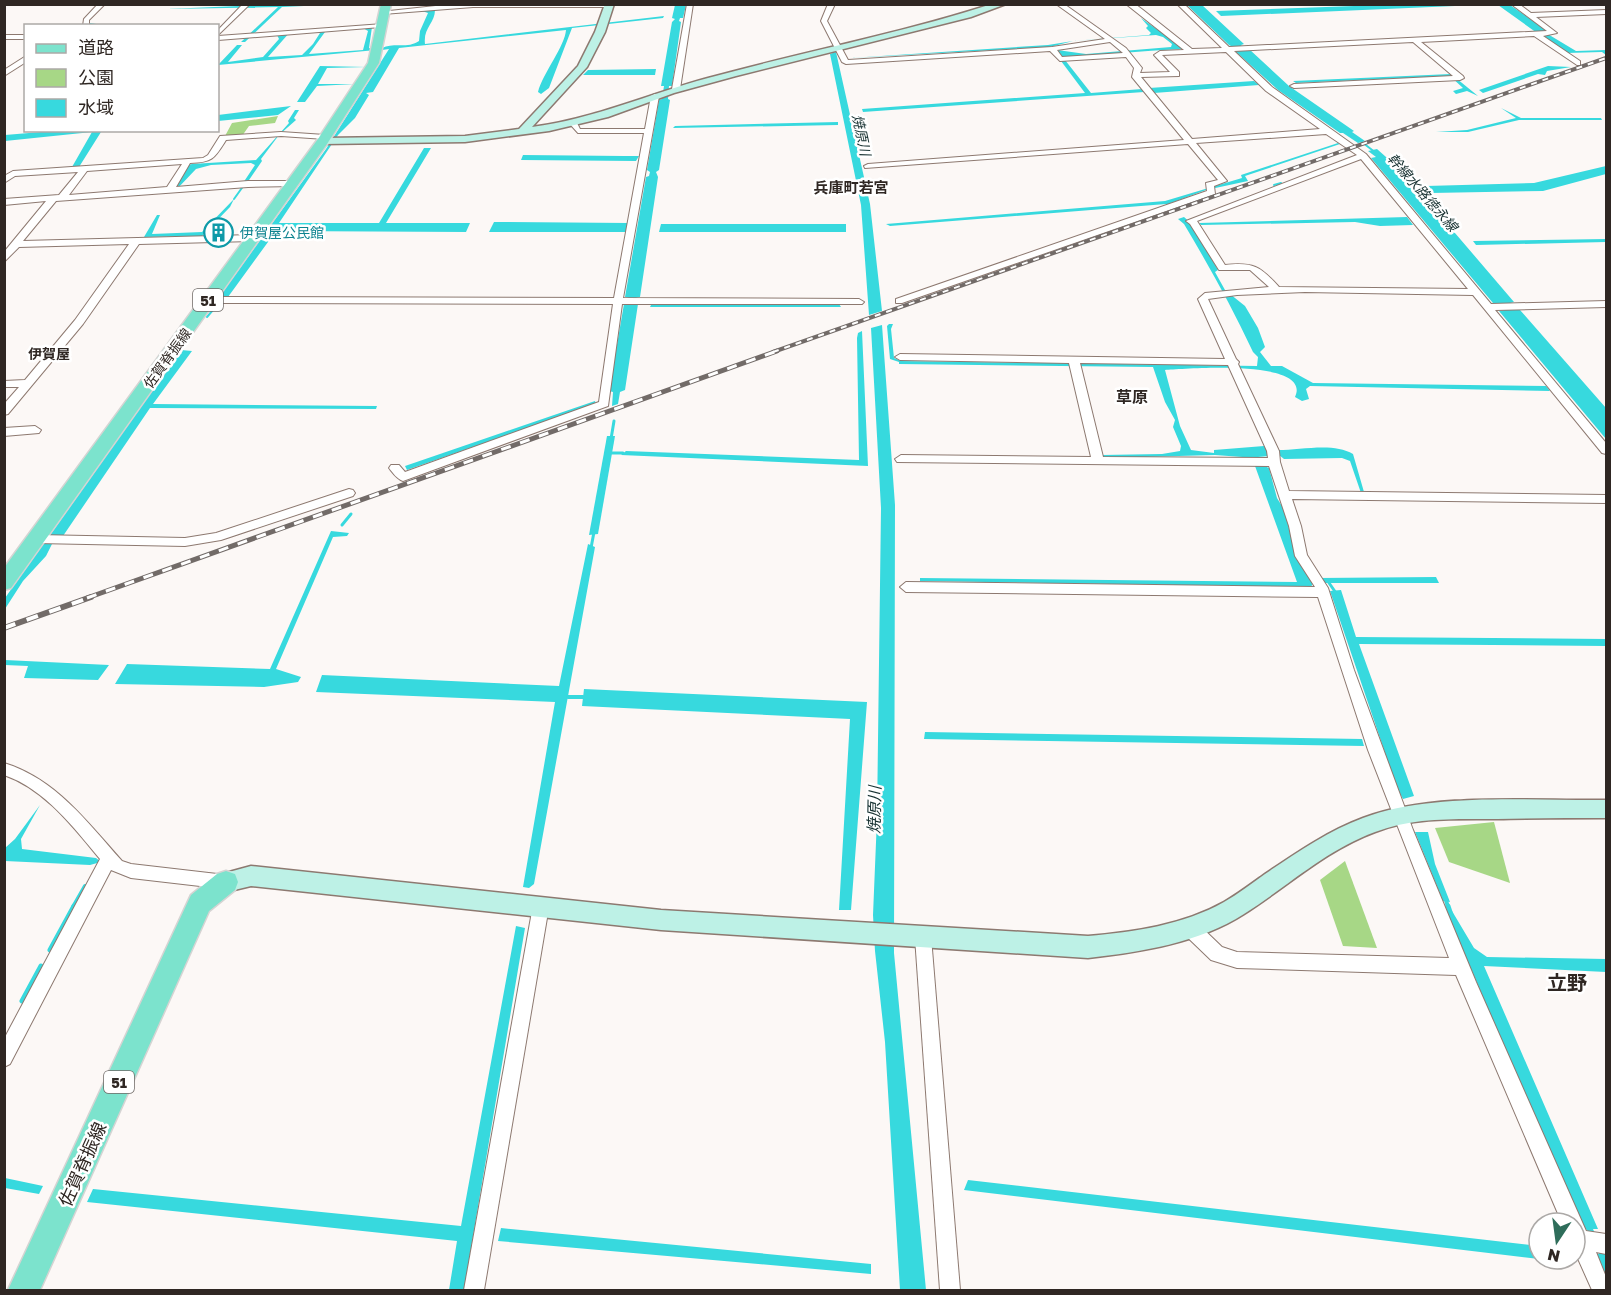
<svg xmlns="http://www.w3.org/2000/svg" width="1611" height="1295" font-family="'Golos Text','Noto Sans JP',sans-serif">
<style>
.green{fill:#a7d786}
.water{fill:#37d9de}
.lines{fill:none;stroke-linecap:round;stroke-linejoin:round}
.stream-far3{stroke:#37d9de;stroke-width:2}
.stream-far2{stroke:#37d9de;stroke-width:3}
.stream-far1{stroke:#37d9de;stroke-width:4}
.stream{stroke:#37d9de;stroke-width:5}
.street-casing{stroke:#8d7970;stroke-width:2}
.secondary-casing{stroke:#8d7970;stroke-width:3}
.primary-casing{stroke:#d5d4d3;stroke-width:3}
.street{fill:#fff;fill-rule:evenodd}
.secondary{fill:#bdf1e6;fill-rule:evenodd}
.primary{fill:#7ce3cd;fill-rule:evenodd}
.rail-far2-casing{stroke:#726b68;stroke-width:4}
.rail-far1-casing{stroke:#726b68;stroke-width:5}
.rail-casing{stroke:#726b68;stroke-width:6}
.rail-far2{stroke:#fff;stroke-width:2;stroke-dasharray:6;stroke-linecap:butt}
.rail-far1{stroke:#fff;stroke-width:3;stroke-dasharray:10;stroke-linecap:butt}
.rail{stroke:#fff;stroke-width:4;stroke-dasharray:12;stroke-linecap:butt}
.labels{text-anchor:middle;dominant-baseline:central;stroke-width:5;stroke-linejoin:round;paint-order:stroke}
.far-water-label{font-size:14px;font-style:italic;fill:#173131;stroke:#fff}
.far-culture-label{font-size:14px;fill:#0d838f;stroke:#fff;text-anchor:start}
.shield{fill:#fff;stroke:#6d6865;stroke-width:1.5}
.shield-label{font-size:14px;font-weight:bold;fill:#2f2723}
.far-neighbourhood-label{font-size:14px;font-weight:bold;fill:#2f2723;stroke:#fff}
.far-street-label{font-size:14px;fill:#2f2723;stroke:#fff}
.far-quarter-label{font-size:15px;font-weight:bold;fill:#2f2723;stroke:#fff}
.neighbourhood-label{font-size:16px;font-weight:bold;fill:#2f2723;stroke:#fff}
.water-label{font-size:16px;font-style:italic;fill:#173131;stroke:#fff}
.near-street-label{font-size:18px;fill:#2f2723;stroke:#fff}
.near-neighbourhood-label{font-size:20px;font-weight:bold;fill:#2f2723;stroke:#fff}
</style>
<rect width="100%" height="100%" fill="#fcf8f6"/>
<g class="green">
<path d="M278,116L275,123L249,126L242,136H225L232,123Z"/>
<path d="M1494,822L1510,883L1449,862L1435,828Z"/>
<path d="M1345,861L1377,948L1343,946L1320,880Z"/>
</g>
<g class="water">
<path d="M260,5H326L282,7L245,42H241L278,7L167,9Z"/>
<path d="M436,5H441L435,10C435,23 423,28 425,44L664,16L663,18L572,28L549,88L541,94L538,92C543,73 565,46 566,30L399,48L373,92L366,93L369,95L355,118L338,135L279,223H379L424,148H431L386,223H470L466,232L276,231L228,297H219L326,149L389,49L382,50V48C394,42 408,49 419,41L420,31L428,13L422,11L432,9Z"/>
<path d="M675,5H686L683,18H680L679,21L681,22L672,86H669L668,99L670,100L659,170L656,172L658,177L640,297L636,298L635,304H638L625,390L620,392L618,404L612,406L613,392L609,391L624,304H628L629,298L625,297L646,177L649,176L650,172L647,170L659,100L662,99L664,86H661L672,22L675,19L672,18Z"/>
<path d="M1187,5H1202L1244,44L1241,45L1244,49H1249L1289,86L1354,131L1352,132L1365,141L1358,143L1343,133H1340L1278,90L1234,50L1237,49L1229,45Z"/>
<path d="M1382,5H1478L1221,16L1216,11Z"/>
<path d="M1498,5H1510L1549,32L1546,33L1576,51L1606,50V55L1602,52L1567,53L1543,36L1547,35L1537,33Z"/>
<path d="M1141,18L1182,47L1181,49C1141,51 1103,55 1063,57L1057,50L1086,54L1171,47L1172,44L1163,37L1156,35L1073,41L1050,47L851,58L1048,45L1073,41L1149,35L1151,33L1146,28L1148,26Z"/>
<path d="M361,27H372L369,48L376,50L218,65L237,45H242L228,62L263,57L279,39L277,35L290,32L268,57L302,55L313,44L320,33L310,32L351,29L325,32L309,54L363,50L368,31Z"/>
<path d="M836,52L870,204L882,311L869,315L861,205L830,54Z"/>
<path d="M1065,60L1091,93L1142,89L1144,92L863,112L862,109L1085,93L1061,61Z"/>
<path d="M320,66L367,67L327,68L318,84H355L317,86L305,102H297Z"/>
<path d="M1548,66L1571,67L1547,71L1545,75L1538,74L1483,93L1479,90Z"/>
<path d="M656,69L655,75H583L588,70Z"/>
<path d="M1451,74L1478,96L1467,91L1456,94L1453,91L1463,88L1450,76L1296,83L1293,81Z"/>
<path d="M1254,81L1259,85L1154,93L1149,88Z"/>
<path d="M291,106L278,115L218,121V115Z"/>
<path d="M1501,108L1521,118H1601L1602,120H1519L1468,132H1436L1467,130L1516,118Z"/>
<path d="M295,110H299L294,118L296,120L279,135L261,159L262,161L247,183H243L255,165L251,163L211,165L196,169L177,189L175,187L188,165L192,164L256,160L289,123L288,121Z"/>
<path d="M838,122V125L673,128L675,126Z"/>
<path d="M53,131H113L101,132L79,167H72L92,132L5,141V135Z"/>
<path d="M1338,143L1340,144L1245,176L1248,181L1206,190L1171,203L1175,208L1170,209L1166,204L890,226L886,224L1165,201L1242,178L1241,175Z"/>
<path d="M1377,149L1386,157H1390L1514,302L1510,303L1515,310H1520L1606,408V439L1499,311L1505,310L1498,303H1493L1371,158L1376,157L1368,151Z"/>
<path d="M523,155L624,156H639L636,161L521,160Z"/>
<path d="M1606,166V174L1543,191L1431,193L1426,186L1534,183Z"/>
<path d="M234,199L230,207L202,236L144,237L157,215H160L152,234L202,232Z"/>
<path d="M1184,217L1192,224L1218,270L1215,272L1225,290L1245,306L1258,328L1265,347L1260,352L1271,366H1282L1313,383L1546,386L1550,391L1310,386L1306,389L1309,399L1302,401L1295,397C1313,358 1184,369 1165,370L1180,426L1191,450L1214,453V450L1264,446L1270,453H1279L1278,450C1301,450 1334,442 1353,454L1364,492L1361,493L1350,461L1342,458L1284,459L1279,455L1258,457L1262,465L1269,468L1277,498L1285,511L1295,555L1318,578L1436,577L1439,583H1313L1311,587L920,581V578L1297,582L1255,466L1258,465L1256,458L1215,455L1105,458L1102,455L1162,454L1180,451L1181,446L1173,427L1175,420L1165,402L1153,367L899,364V362L890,359L887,326L889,324H893L891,329L894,358L901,361L1257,366L1258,357L1253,352C1232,307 1209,266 1184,224L1178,219Z"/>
<path d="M1407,217L1413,225L1380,226L1355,222L1201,225L1199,223Z"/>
<path d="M494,222L629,223L628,232H489Z"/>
<path d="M661,224H846V232H659Z"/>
<path d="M1606,239V242L1476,245L1473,241Z"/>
<path d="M652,303L839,304L841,307H650Z"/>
<path d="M882,325L895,505L894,953L926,1290H900L885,1042L875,951L873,915L877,818L881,508L871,328Z"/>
<path d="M862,331L868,466L621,455L626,451L859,460L857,338L858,333Z"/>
<path d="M181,350L192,351L153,404L377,406L376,409L150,408L63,536L50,535Z"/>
<path d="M595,401L596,404L407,470L405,466Z"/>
<path d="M607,436H615L598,534L589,535Z"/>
<path d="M331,531L349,533L347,536L333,537L276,669L301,677L298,682L264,687L115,684L127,664L270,669Z"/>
<path d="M44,543L52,544L46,556L23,581L5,609V598Z"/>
<path d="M588,544L595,547L534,884L529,888L523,887L555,702L316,692L322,675L559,686Z"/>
<path d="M1341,590L1356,637L1606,639V646L1359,644L1414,796L1403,799L1397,788L1330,591Z"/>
<path d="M5,660L109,665L98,680L24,678L28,666L5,665Z"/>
<path d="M584,689L867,702L851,910H839L850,719L582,706Z"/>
<path d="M925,732L1362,739L1364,746L924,739Z"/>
<path d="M40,805L21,839L22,849L96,858L101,862L90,865L5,861V848L15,839Z"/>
<path d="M1415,832H1428L1435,864L1450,902L1443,901Z"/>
<path d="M1446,910L1452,911L1474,948L1487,957L1606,959V972L1484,966L1598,1229H1593L1604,1254H1606V1281L1594,1254H1599L1587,1230L1581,1227Z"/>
<path d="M516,926L525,928L464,1290H449L457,1241L87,1202L93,1189L461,1226Z"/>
<path d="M4,1178H5L43,1186L39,1194L5,1188Z"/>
<path d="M968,1180L1539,1246V1259L964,1190Z"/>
<path d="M501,1228L871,1264V1274L498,1241Z"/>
</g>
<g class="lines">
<g class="stream-far3">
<path d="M90,24L102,26"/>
<path d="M1358,139L1376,153"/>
<path d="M1274,185L1281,183"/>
<path d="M234,199L244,185"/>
<path d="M207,317L224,297"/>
</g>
<g class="stream-far2">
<path d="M611,439L614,421"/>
<path d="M612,453H623"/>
<path d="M342,525L351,514"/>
<path d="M591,548L594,532"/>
<path d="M1327,580L1336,593"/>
</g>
<g class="stream-far1">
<path d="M568,697H583"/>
<path d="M1445,897L1448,907"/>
<path d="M73,907L85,886"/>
</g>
<g class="stream">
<path d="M1448,906L1451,915"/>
<path d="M50,950L74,906"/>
<path d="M22,1001L41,966"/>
</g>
<defs>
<g id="street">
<path d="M98,4H105L89,20V26H83L84,19Z"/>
<path d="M243,4H250L218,35V30Z"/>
<path d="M454,4H613V5L610,7H473L383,14L380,12Z"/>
<path d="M687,4H693L680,89L676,91L672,89Z"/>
<path d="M828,4H835L827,21L848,60L1052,47L1105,39L1056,4H1064L1126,48L1142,68L1140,73L1170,72L1154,55L1160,51L1184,50L1126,4H1135L1143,10L1192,49L1222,48L1177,4H1184L1229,47L1547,31L1511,4H1519L1531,13L1606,10V14L1536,17L1557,33L1543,36L1580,61V65H1577L1534,36L1421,42L1463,76L1464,78L1460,80L1294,88L1290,86L1294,84L1453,76L1413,42L1234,51L1272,87L1366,154L1491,304L1606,301V307L1495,310L1606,443V454L1602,453L1473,295L1305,292L1237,295L1208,299L1236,359L1239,362L1238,364L1279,451L1280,462L1289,491L1606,495V503L1292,499L1301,526L1307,555L1328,588L1354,670L1413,830L1476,982L1586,1231L1606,1234V1254L1596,1252L1606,1277V1290H1592L1575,1252V1223H1562L1456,975L1237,968L1211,960L1184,934L1182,928L1184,922L1190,920L1196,922L1222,947L1237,952L1449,958L1368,750L1318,597L906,592L900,587L906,582L1315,587L1295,556L1289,526L1269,466L897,462L895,459L901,455L1091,457L1069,363L900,360L895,357L900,354L1225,359L1198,299L1205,293L1269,287L1250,270H1219L1190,224L1186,221L1357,155L1326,134L1196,143L1227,181L1214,186L1215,194L902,303H896V299L1207,191L1206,183L1218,180L1188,144L865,168L864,166L868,164L1184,140L1132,77L1134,68L1126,57L1060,61L1050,51L846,64L842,62L821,21ZM1110,42L1123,53L1062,57L1057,50ZM1226,52L1266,91L1320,129L1192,139L1141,77L1179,76V72L1162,55ZM1361,159L1468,289L1279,287C1260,266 1253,262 1225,265L1197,221ZM1080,363L1228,365L1267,451L1268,458L1103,457Z"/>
<path d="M383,24L381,27L218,40V36Z"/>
<rect x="4" y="35" width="22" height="4"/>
<path d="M26,56V62L4,76V70Z"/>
<path d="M655,94L659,96L623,298L859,299L864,302L862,304H622L608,406L403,481C397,479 393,473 389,468L391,465H399L405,472L599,402L613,304L208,303L203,300L208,297L614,298L644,133H578L569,123L576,121L580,129H645L651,96Z"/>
<path d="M281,132L325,135L329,137L325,139L281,136L226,140C214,159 213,162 190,163L176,187L248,181H291L295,184L294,186L248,187L56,201L23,241L252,235L257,238L252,241L139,244L83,324L8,414L4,415V404L19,387H4V381L25,380L75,320L129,244L19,247L4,262V252L46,201L4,205V199L59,195L78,172L15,176L4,183V176L13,171L203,158L208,155L220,136ZM182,164L167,187L69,195L87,171Z"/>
<path d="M35,426L41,430L39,433L4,436V428Z"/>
<path d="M349,489L353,490L355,493L353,496L221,540L185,546L37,543L31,539L37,535L185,538L216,533Z"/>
<path d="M4,763C56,779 87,822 122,861L131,864L226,875L232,877L234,882L232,887L226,889L131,878L111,870L10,1064L4,1067V1039L100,859C74,828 45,789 4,775Z"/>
<path d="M541,898L547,901L549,906L484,1290H464L533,906L535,901Z"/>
<path d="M923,929L929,931L931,937L960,1290H940L915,937L917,931Z"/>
</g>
<g id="secondary">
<path d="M605,4H614L605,32L587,67L532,127C593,119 649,94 708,78C802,52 899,34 992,4H1006L971,17L736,76L674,93L608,117L549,131L465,142L323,144L318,141L323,138L465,136L519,129L578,66L595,32Z"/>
<path d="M1606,800V818C1570,818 1533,818 1497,819C1457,819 1413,817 1375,832C1326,850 1288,886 1244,914C1199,943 1141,952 1088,958L661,930L251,886L226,892L218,889L215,882L218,875L251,866L661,910L1088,936C1134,932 1183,925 1224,902C1238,894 1251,884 1265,874C1296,853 1328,831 1363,818C1432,792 1532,801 1606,800Z"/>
</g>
<g id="primary">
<path d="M381,4H391L379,63L327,144L11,588L4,590V568L318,139L368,63Z"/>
<path d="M226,871L235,874L238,882L235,890L209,911L40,1290H8L191,895L217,874Z"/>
</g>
</defs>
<use href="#street" class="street-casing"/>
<use href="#secondary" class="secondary-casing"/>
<use href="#primary" class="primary-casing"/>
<use href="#street" class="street"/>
<use href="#secondary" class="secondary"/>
<use href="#primary" class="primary"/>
<defs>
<path id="rail-far2" d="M773,352L1606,58"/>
<path id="rail-far1" d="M87,598L777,351"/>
<path id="rail" d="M4,628L91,597"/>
</defs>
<use href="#rail-far2" class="rail-far2-casing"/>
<use href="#rail-far1" class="rail-far1-casing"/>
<use href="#rail" class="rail-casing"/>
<use href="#rail-far2" class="rail-far2"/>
<use href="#rail-far1" class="rail-far1"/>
<use href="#rail" class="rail"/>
</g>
<defs>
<symbol id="building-ring" viewBox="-11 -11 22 22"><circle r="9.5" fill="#fff" stroke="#0f9aa8" stroke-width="1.5"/><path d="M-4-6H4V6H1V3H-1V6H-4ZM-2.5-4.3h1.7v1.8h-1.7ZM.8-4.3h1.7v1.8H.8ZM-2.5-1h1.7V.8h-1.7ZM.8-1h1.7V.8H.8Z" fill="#0f9aa8"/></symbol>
</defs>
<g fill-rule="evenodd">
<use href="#building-ring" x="202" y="216" width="33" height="33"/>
</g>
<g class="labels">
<g class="far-water-label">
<text transform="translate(862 135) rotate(78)">焼原川</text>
<text transform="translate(1423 192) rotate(49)">幹線水路徳永線</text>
</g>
<g class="far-culture-label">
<text x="240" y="232">伊賀屋公民館</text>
</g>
<g class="shield">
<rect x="193" y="289" width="30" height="22" rx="4.5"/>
<rect x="104" y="1071" width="30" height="22" rx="4.5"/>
</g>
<g class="shield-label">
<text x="208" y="300">51</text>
<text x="119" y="1082">51</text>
</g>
<g class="far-neighbourhood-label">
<text x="49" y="353">伊賀屋</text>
</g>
<g class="far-street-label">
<text transform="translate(167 358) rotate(-54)">佐賀脊振線</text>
</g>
<g class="far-quarter-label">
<text x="851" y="187">兵庫町若宮</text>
</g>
<g class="neighbourhood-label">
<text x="1132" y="397">草原</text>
</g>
<g class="water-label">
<text transform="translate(874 810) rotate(-89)">焼原川</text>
</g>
<g class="near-street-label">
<text transform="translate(82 1164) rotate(-66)">佐賀脊振線</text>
</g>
<g class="near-neighbourhood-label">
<text x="1567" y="982">立野</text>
</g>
</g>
<rect width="1611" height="1295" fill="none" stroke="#2f2723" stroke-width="12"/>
<rect x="24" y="24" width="195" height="108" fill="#ffffff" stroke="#aca9a7" stroke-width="1.5"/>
<rect x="36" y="44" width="30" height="9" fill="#7ce3cd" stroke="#aca9a7" stroke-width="1.5"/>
<text x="78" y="54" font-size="18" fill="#2f2723">道路</text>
<rect x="36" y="69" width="30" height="18" fill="#a7d786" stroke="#aca9a7" stroke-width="1.5"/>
<text x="78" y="84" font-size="18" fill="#2f2723">公園</text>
<rect x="36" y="99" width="30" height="18" fill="#37d9de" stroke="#aca9a7" stroke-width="1.5"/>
<text x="78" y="114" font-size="18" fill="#2f2723">水域</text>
<g transform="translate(1557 1241) rotate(193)"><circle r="28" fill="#ffffff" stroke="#aca9a7" stroke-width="1.5"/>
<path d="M0-4.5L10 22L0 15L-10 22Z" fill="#2e6d5a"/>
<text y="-9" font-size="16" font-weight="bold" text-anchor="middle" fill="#2f2723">N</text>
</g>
</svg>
